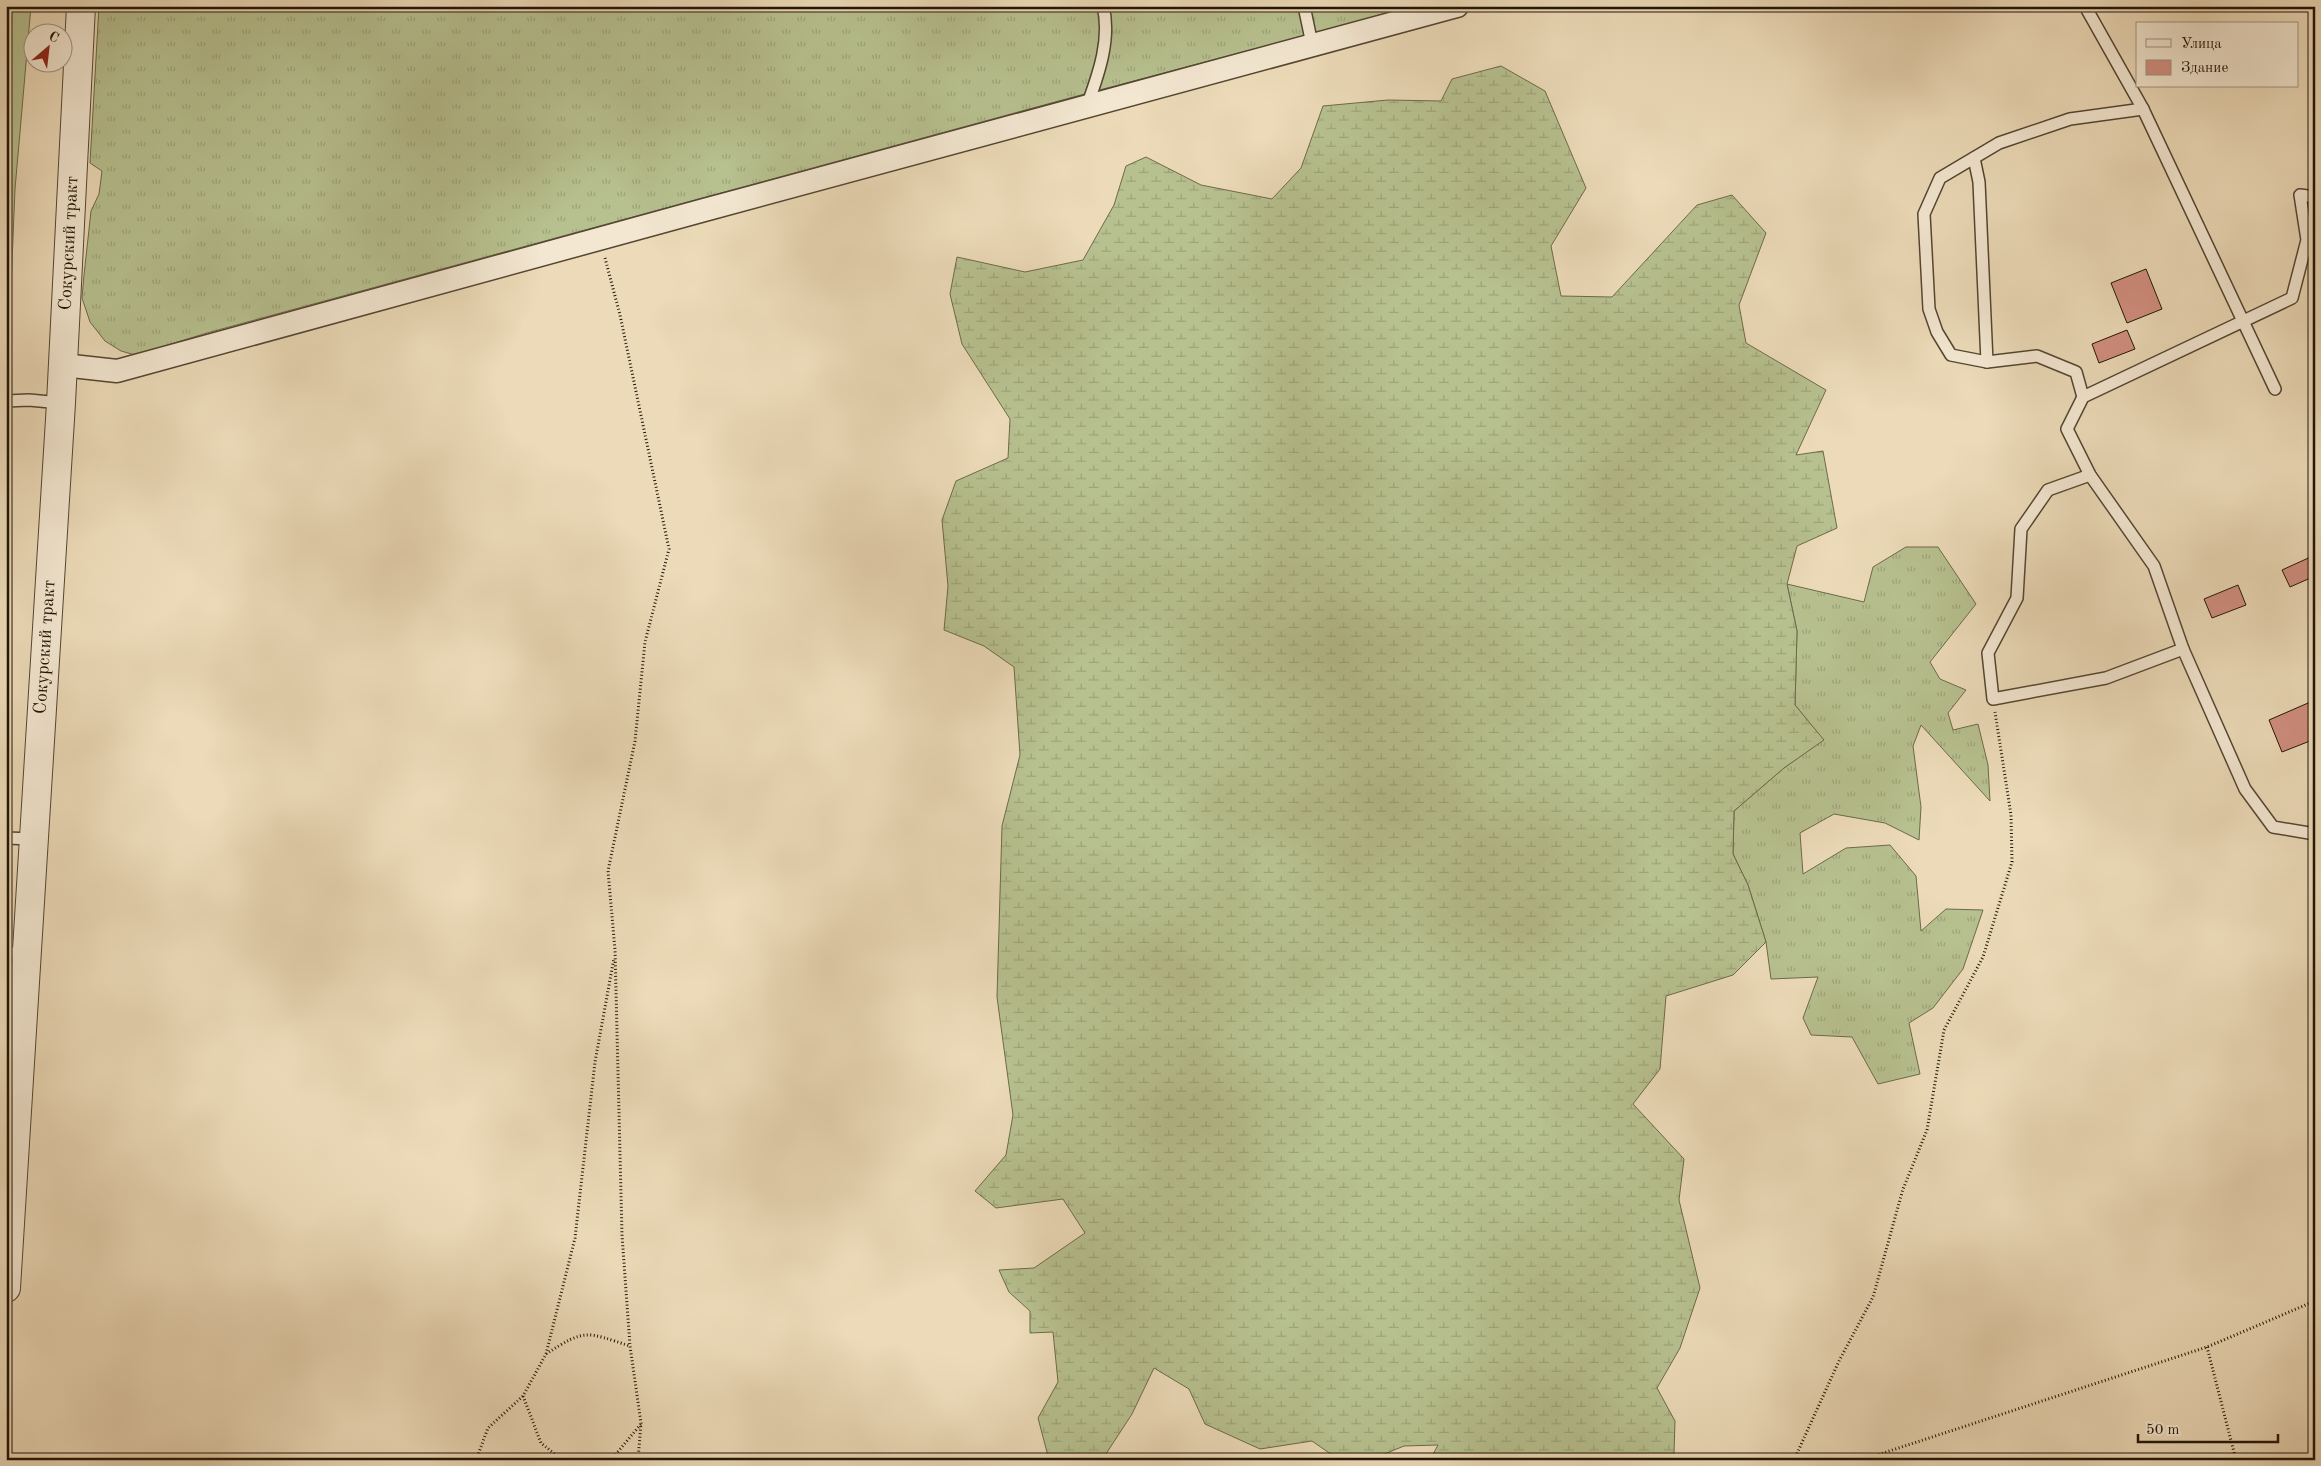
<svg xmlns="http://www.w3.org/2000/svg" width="2321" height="1466" font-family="'Old Standard TT',serif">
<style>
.grass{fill:url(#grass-tufts);stroke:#6c6a4a}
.wetland{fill:url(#wetland-marsh);stroke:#6c6a4a}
.garden{fill:#b7c08f;stroke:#6c6a4a}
.building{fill:#d28f81;stroke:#211506}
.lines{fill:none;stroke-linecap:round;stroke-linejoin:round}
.service-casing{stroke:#544632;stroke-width:14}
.minor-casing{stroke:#544632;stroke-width:25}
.tertiary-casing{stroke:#544632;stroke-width:30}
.path{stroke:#211506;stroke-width:3;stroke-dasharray:1 2.5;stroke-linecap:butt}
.service{stroke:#f3e7d1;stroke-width:11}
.minor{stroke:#f3e7d1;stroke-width:22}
.tertiary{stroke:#f3e7d1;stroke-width:28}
.labels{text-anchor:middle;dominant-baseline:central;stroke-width:4;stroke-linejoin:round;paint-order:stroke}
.street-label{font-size:18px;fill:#211506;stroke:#f3e7d1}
</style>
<defs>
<pattern id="grass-tufts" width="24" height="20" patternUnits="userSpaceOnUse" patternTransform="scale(1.25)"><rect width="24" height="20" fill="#b7c08f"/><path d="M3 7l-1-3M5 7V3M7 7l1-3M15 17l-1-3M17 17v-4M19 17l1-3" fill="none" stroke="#9da47a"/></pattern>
<pattern id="wetland-marsh" width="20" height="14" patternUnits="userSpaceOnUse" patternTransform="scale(1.25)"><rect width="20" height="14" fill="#b7c08f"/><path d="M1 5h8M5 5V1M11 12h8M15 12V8" fill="none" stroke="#9da47a"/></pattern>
</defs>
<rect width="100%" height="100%" fill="#ecdab8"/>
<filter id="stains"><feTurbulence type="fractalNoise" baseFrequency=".004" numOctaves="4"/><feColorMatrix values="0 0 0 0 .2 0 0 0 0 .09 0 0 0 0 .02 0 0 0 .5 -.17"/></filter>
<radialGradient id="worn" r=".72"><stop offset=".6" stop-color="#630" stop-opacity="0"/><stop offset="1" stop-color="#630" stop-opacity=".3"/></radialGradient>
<g class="grass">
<path d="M99,6H1416L1077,96L207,333L135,355L121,351L105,341L90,322L82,298L84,275L91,211L99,194L102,171L90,163Z"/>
<path d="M1906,547H1938L1976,604L1930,662L1940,679L1966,690L1948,713L1953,730L1978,724L1988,765L1990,801L1921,725L1913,746L1921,807L1919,840L1885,823L1834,814L1800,833L1803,874L1846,848L1890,845L1916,876L1921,931L1946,909L1983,910L1963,969L1933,1008L1909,1023L1920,1074L1878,1084L1852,1037L1811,1035L1803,1018L1818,977L1771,979L1766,942L1748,885L1733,854L1734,811L1784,768L1823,740L1795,705L1797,631L1787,584L1864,602L1873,567Z"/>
</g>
<path class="wetland" d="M1501,66L1545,91L1586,188L1551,246L1561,296L1612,297L1697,205L1732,195L1766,233L1739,305L1746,343L1826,390L1796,455L1823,451L1837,528L1797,546L1787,584L1797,631L1795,705L1824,740L1784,768L1734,811L1733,854L1748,885L1766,942L1733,975L1666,996L1660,1069L1633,1104L1684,1159L1679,1200L1700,1288L1680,1348L1657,1388L1675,1421L1674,1453L1666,1460H1430L1438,1445L1404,1446L1377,1457H1335L1312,1441L1260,1449L1205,1424L1189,1389L1154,1368L1132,1414L1102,1460H1056L1048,1456L1038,1418L1058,1382L1053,1332L1030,1333V1311L1009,1292L999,1270L1034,1268L1085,1233L1063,1199L996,1208L975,1191L1006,1155L1013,1115L997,997L1002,826L1020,755L1014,667L984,646L944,630L948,586L942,520L956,481L1008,458L1010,419L962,344L950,294L957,257L1025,272L1083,260L1114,205L1126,166L1146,157L1201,185L1272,199L1301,168L1323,106L1388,100L1441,101L1452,79Z"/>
<path class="garden" d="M6,6H31L15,189L6,410Z"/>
<g class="building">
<path d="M2146,269L2162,309L2127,323L2111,283Z"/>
<path d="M2127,330L2135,349L2099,363L2092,344Z"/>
<path d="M2315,555V576L2290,587L2282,570Z"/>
<path d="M2238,585L2246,605L2212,618L2204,599Z"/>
<path d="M2315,700V739L2282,752L2269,720Z"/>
</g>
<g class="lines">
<defs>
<g id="service">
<path d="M1304,6L1312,44"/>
<path d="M2085,6L2143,109L2275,389"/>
<path d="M1088,103C1099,73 1111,38 1103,6"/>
<path d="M1974,158L1979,182L1987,362"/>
<path d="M2315,197L2300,195L2307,240L2292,298L2083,397L2067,429L2090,475L2154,566L2183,649L2245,789L2273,827L2315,834"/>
<path d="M2083,397L2076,372L2037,356L1987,362L1951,355L1937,332L1929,309L1924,214L1940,178L1999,143L2070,119L2143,109"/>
<path d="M6,401L29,400L61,403"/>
<path d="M2090,475L2048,490L2021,529L2017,598L1988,653L1993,699L2106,678L2183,649"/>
<path d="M6,838L33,839"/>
<path d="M6,953H26"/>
</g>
<path id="minor" d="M63,365L117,371C564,250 1009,124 1457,6"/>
<path id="tertiary" d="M6,1288L61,403L81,6"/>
</defs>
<use href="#service" class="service-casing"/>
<use href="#minor" class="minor-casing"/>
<use href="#tertiary" class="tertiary-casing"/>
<g class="path">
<path d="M605,258L620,315L669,549L645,642L635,741L608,871L615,950L622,1235L630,1346L641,1423L638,1460"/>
<path d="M2207,1347L2236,1460"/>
<path d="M546,1354C586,1328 586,1332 630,1346"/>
<path d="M523,1396L541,1443L562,1460"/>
<path d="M476,1460L488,1428L523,1396L546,1354L575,1238L595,1062L614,958"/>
<path d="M611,1460L641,1424"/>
<path d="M1794,1460L1839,1361L1873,1297L1903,1189L1927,1130L1944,1030L1983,957L2012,862L2011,815L1995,712"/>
<path d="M1862,1460L2207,1347L2315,1301"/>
</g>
<use href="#service" class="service"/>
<use href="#minor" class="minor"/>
<use href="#tertiary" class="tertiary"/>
</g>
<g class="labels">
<g class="street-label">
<text transform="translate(69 243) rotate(-87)">Сокурский тракт</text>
<text transform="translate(45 647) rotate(-86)">Сокурский тракт</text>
</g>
</g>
<rect width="2321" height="1466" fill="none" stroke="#ecdab8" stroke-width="25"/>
<rect x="8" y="8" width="2306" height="1451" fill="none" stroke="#211506" stroke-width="2.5"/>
<rect x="12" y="12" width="2296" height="1441" fill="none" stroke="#211506"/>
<rect x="2136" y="22" width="162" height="65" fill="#f3e7d1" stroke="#9f9380"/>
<rect x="2146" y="39" width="25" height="8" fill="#f3e7d1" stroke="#9f9380"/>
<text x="2181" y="48" font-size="15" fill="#211506">Улица</text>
<rect x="2146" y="60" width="25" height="15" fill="#d28f81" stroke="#9f9380"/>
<text x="2181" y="72" font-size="15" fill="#211506">Здание</text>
<g transform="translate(48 48) rotate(28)"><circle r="24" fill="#f3e7d1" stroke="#9f9380"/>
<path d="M0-4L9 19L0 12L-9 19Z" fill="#8f2418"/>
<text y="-8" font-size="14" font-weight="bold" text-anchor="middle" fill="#211506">С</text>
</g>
<path d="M2138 1434v8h140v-8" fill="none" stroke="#211506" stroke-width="2.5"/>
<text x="2146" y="1434" font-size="15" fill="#211506" stroke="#f3e7d1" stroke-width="4" paint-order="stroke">50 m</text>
<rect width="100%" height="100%" filter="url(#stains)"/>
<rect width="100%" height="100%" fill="url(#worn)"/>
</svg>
